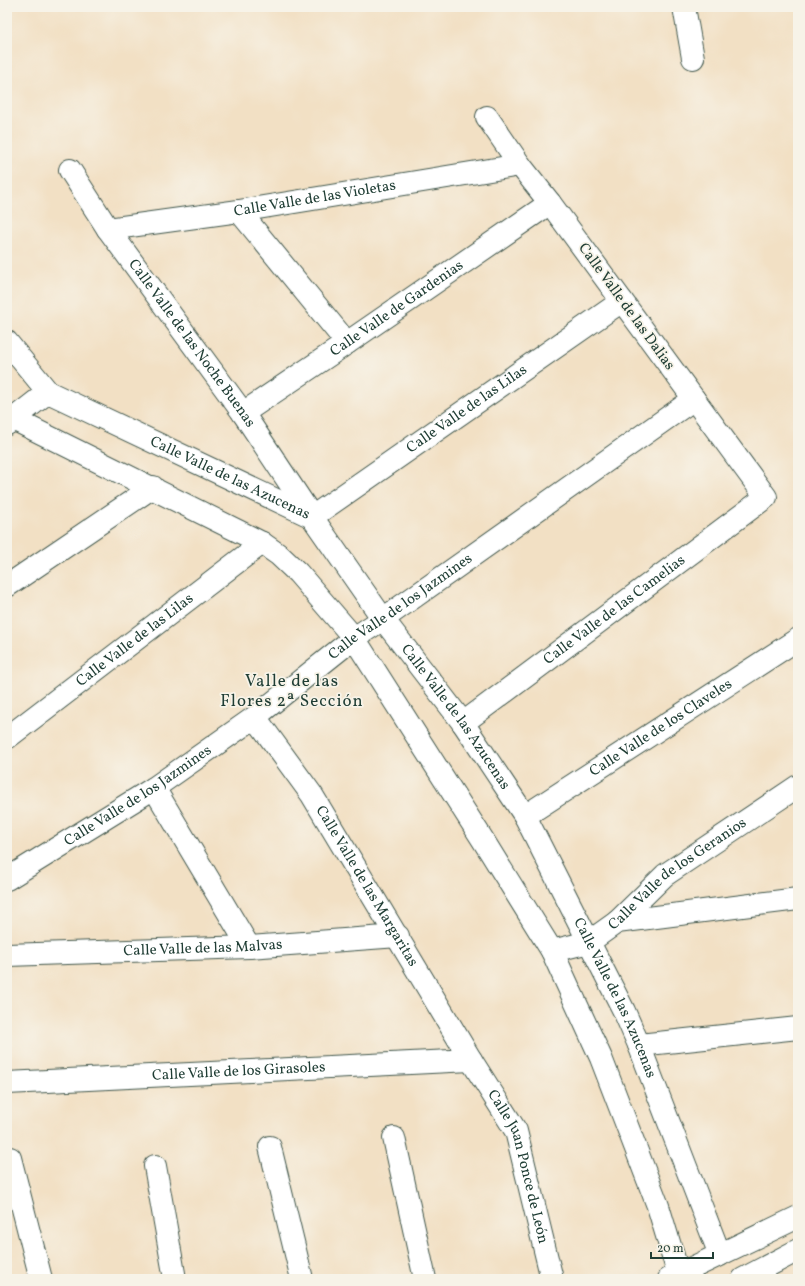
<svg xmlns="http://www.w3.org/2000/svg" width="805" height="1286" font-family="Vollkorn,serif">
<style>
.lines{fill:none;stroke-linecap:round;stroke-linejoin:round}
.minor-casing{stroke:#3f554a;stroke-width:24}
.minor{stroke:#fff;stroke-width:22}
.labels{text-anchor:middle;dominant-baseline:central;stroke-width:3.5;stroke-linejoin:round;paint-order:stroke}
.street-label{font-size:15px;fill:#1f3d34;stroke:#f7f3e8}
.quarter-label{font-size:17px;letter-spacing:1px;fill:#1f3d34;stroke:#f7f3e8}
</style>
<rect width="100%" height="100%" fill="#f7f3e8"/>
<filter id="ink" filterUnits="userSpaceOnUse"><feTurbulence type="fractalNoise" baseFrequency=".025" numOctaves="2"/><feDisplacementMap in="SourceGraphic" scale="8" xChannelSelector="R" yChannelSelector="G"/><feConvolveMatrix kernelMatrix="1 2 1 2 8 2 1 2 1" color-interpolation-filters="sRGB"/></filter>
<filter id="wash" filterUnits="userSpaceOnUse"><feTurbulence type="fractalNoise" baseFrequency=".012" numOctaves="4" result="noise"/><feDisplacementMap in="SourceGraphic" scale="16" xChannelSelector="R" yChannelSelector="G"/><feGaussianBlur stdDeviation="0.9" result="paint"/><feColorMatrix in="noise" values="0 0 0 0 0 0 0 0 0 0 0 0 0 0 0 0 0 1.4 0 .05"/><feComposite in="paint" operator="in"/></filter>
<g filter="url(#wash)">
<rect width="100%" height="100%" fill="#f2e0c4"/>
</g>
<g filter="url(#ink)">
<g class="lines">
<defs>
<g id="minor">
<path d="M684,7L693,58"/>
<path id="s1" d="M70,170L108,229L243,413L312,517L622,301"/>
<path d="M239,211L347,343"/>
<path id="s2" d="M108,229L239,211L520,165"/>
<path id="s3" d="M7,342L48,392L312,517L383,619L463,723L525,816L624,1011L639,1045L720,1255"/>
<path id="s4" d="M243,413L347,343L550,203"/>
<path d="M13,419L262,543L279,555L298,573L354,638L483,840L552,951L601,1058L658,1206L680,1279"/>
<path d="M7,424L48,392"/>
<path d="M7,586L153,487"/>
<path id="s5" d="M255,717L312,795L471,1060L516,1131L552,1279"/>
<path id="s6" d="M463,723L766,497L550,203L520,165L487,117"/>
<path id="s7" d="M7,738L262,543"/>
<path d="M154,788L249,947"/>
<path id="s8" d="M525,816L798,639"/>
<path id="s9" d="M7,879L154,788L255,717L354,638L383,619L694,399"/>
<path d="M617,922L798,899"/>
<path id="s10" d="M552,951L589,942L617,922L665,875L798,786"/>
<path id="s11" d="M7,955L249,947L398,936"/>
<path d="M639,1045L798,1028"/>
<path id="s12" d="M7,1083L471,1060"/>
<path d="M394,1138L425,1279"/>
<path d="M270,1147L302,1279"/>
<path d="M10,1158L41,1279"/>
<path d="M155,1166L175,1279"/>
<path d="M669,1279L798,1217"/>
<path d="M743,1279L798,1250"/>
</g>
</defs>
<use href="#minor" class="minor-casing"/>
<use href="#minor" class="minor"/>
</g>
</g>
<g class="labels">
<g class="street-label">
<text stroke="none"><textPath href="#s2" startOffset="209">Calle Valle de las Violetas</textPath></text>
<text transform="translate(626 307) rotate(54)">Calle Valle de las Dalias</text>
<text stroke="none"><textPath href="#s4" startOffset="186">Calle Valle de Gardenias</textPath></text>
<text stroke="none"><textPath href="#s1" startOffset="212">Calle Valle de las Noche Buenas</textPath></text>
<text stroke="none"><textPath href="#s1" startOffset="612">Calle Valle de las Lilas</textPath></text>
<text stroke="none"><textPath href="#s3" startOffset="266">Calle Valle de las Azucenas</textPath></text>
<text stroke="none"><textPath href="#s9" startOffset="479">Calle Valle de los Jazmines</textPath></text>
<text stroke="none"><textPath href="#s6" startOffset="189">Calle Valle de las Camelias</textPath></text>
<text stroke="none"><textPath href="#s7" startOffset="161">Calle Valle de las Lilas</textPath></text>
<text stroke="none"><textPath href="#s3" startOffset="603">Calle Valle de las Azucenas</textPath></text>
<text stroke="none"><textPath href="#s8" startOffset="162">Calle Valle de los Claveles</textPath></text>
<text stroke="none"><textPath href="#s9" startOffset="155">Calle Valle de los Jazmines</textPath></text>
<text stroke="none"><textPath href="#s10" startOffset="150">Calle Valle de los Geranios</textPath></text>
<text stroke="none"><textPath href="#s5" startOffset="203">Calle Valle de las Margaritas</textPath></text>
<text stroke="none"><textPath href="#s11" startOffset="196">Calle Valle de las Malvas</textPath></text>
<text stroke="none"><textPath href="#s3" startOffset="927">Calle Valle de las Azucenas</textPath></text>
<text stroke="none"><textPath href="#s12" startOffset="232">Calle Valle de los Girasoles</textPath></text>
<text stroke="none"><textPath href="#s5" startOffset="524">Calle Juan Ponce de León</textPath></text>
</g>
<g class="quarter-label">
<text x="292" y="681">Valle de las<tspan x="292" dy="20">Flores 2ª Sección</tspan></text>
</g>
</g>
<rect width="805" height="1286" fill="none" stroke="#f7f3e8" stroke-width="24"/>
<path d="M651 1252v6h62v-6" fill="none" stroke="#1f3d34" stroke-width="2"/>
<text x="657" y="1252" font-size="12" fill="#1f3d34" stroke="#f7f3e8" stroke-width="3" paint-order="stroke">20 m</text>
</svg>
